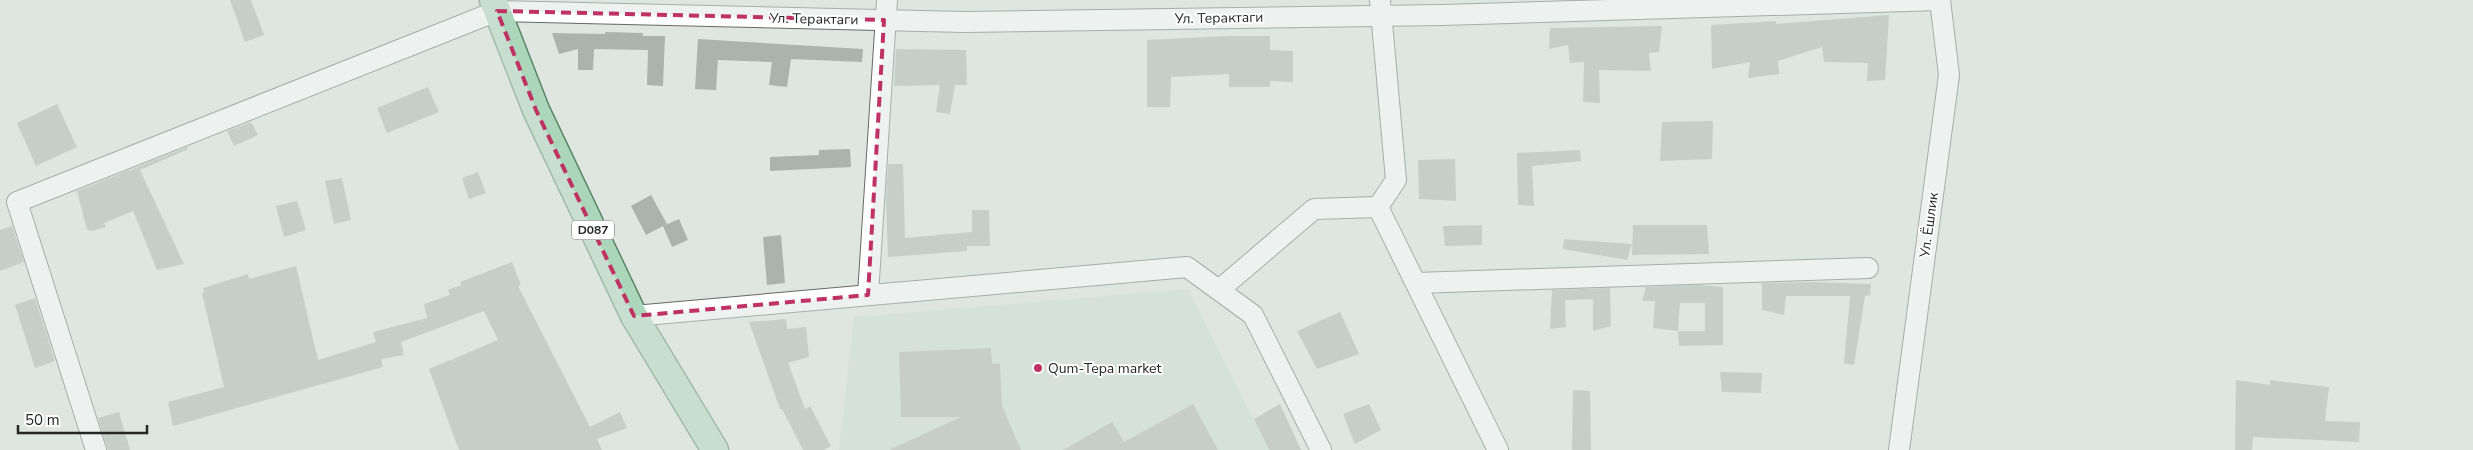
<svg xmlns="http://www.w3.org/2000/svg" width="2473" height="450" font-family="'Nunito Sans',sans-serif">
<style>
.built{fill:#cfdbd2}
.building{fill:#acb2ad;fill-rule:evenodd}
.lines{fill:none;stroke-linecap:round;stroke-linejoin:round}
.minor-casing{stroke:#646a66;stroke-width:22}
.major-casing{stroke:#598768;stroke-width:29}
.minor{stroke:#fff;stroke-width:20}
.major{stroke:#acd6ba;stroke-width:26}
.marked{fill:none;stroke:#bf3264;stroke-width:4;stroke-dasharray:10 6;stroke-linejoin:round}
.poi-dot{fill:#bf3264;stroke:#fff;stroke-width:2}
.labels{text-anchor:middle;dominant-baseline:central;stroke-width:4;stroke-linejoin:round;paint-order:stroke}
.shield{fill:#fff;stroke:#666866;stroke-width:1}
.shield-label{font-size:12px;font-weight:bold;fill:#242725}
.street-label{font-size:14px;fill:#242725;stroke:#fff}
.poi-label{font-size:14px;fill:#242725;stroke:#fff;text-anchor:start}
</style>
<rect width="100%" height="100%" fill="#dfe5e1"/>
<path class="built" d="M1188,289L1269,450H839L854,317Z"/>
<g class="building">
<path d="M230,0H251L264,35L245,42Z"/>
<path d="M1889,15L1885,80L1867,81L1868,63L1824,62L1822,47L1778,61L1779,74L1748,78L1750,62L1712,69L1711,25L1776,21V24Z"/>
<path d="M1662,26L1659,52L1649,53L1651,71L1599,70L1600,103L1583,102L1584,62L1570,63L1568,45L1549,49L1550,28Z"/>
<path d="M605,32L643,33V36H665L663,86L647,85L648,50L594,49L593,70H578V49L559,54L552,33L605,34Z"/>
<path d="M1229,36H1270V50L1293,51V82L1270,81V87H1229V74L1171,77L1170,107H1147V40Z"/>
<path d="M698,39L863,49L862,62L791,59L787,87L769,85L772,62L718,60L716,90L695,89Z"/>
<path d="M896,49L966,50L967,85H955L950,114L936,112L940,85L894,86Z"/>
<path d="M428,87L439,112L387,133L377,108Z"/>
<path d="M57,104L77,147L36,166L17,123Z"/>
<path d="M1713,121L1712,159L1660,161L1662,122Z"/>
<path d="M251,122L258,135L234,146L227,131Z"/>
<path d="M187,147L188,149L184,151L140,170L184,264L157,270L133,211L104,223L106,227L91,231L87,230L77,191Z"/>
<path d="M850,149L851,167L770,171V157L819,155V150Z"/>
<path d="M1580,150L1581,161L1532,166L1534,206L1518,205L1517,153Z"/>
<path d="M1455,159L1456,201L1419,199L1418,160Z"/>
<path d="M888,164H903L905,238L972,232V210H989L990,246H967V251L888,257L886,199Z"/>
<path d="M478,172L486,193L469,199L462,178Z"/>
<path d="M342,178L351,220L334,224L325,181Z"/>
<path d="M651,195L667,224L646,235L631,206Z"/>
<path d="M297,201L306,230L284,237L276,206Z"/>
<path d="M679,219L688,240L672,247L663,226Z"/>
<path d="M1482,225V245L1445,246L1443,226Z"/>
<path d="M1633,225H1707L1709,254L1632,255Z"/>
<path d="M12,226L24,262L0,271V230Z"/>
<path d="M781,235L785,283L767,285L763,237Z"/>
<path d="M1564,239L1632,244L1627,260L1563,249Z"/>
<path d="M512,262L521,285L518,286L590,427L620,412L627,428L597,439L602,450H459L429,369L498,340L484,311L401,342L404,355L381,359L383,367L173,426L168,402L224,387L202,293H204L203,288L248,274L249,279L296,266L318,360L376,342L373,332L427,318L424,304L450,295L448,290L461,285L460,282Z"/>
<path d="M1813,282L1871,284L1870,295L1865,296L1854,365L1844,363L1850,296H1786L1784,315L1762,310V283Z"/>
<path d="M1700,285L1723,287V345L1679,346L1678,331L1653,328L1655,301H1642L1646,287ZM1680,303H1705V331H1678Z"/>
<path d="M1610,288L1611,326L1593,331V299L1565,300L1566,327L1550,329L1552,290Z"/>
<path d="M35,298L55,361L35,368L15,305Z"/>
<path d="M1340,312L1359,354L1317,369L1297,331Z"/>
<path d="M786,319L787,329L806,327L809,357L788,363L805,409L810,406L831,446L824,450H803L782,409H780L749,322Z"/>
<path d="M991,348L992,363L1000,364L1002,406L1021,450H889L961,417H901L899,352Z"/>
<path d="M1720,372L1762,373L1761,393L1722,392Z"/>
<path d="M2236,380L2270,385V380L2329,387L2325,421L2360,422L2359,442L2253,437L2252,450H2235Z"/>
<path d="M1573,390L1590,391L1591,450H1572Z"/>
<path d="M1193,404L1218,450H1063L1112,422L1124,442Z"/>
<path d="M1280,404L1301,450H1269L1254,419Z"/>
<path d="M1369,404L1381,430L1355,444L1343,414Z"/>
<path d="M119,412L130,450H108L98,418Z"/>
</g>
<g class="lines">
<defs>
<g id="minor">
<path d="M1378,207L1396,180L1380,0"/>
<path d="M1416,283L1868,268"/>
<path d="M1219,290L1314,209L1378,207L1498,450"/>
<path d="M868,295L887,0"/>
<path d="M634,316L1187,267L1253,315L1321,450"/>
<path d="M96,450L17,202L497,11L964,22L1443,15L1940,0"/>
<path d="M1899,450L1949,75L1940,0"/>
</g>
<path id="major" d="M493,0L536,110L634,316L715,450"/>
</defs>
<use href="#minor" class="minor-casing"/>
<use href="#major" class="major-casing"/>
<use href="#minor" class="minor"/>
<use href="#major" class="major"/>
</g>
<path d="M0 0H2473V450H0ZM497,11L884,20L868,295L634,316L536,110Z" fill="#dfe5e1" fill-opacity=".55" fill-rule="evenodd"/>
<path class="marked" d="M497,11L884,20L868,295L634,316L536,110Z"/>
<circle class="poi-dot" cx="1038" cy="368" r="5"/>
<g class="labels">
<rect class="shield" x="572" y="220.5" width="42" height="19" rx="4"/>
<g class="shield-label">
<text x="593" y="230">D087</text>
</g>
<g class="street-label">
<text transform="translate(1219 18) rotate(-1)">Ул. Терактаги</text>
<text transform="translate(814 19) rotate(1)">Ул. Терактаги</text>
<text transform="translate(1929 225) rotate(-82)">Ул. Ёшлик</text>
</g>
<g class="poi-label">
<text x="1048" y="368">Qum-Tepa market</text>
</g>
</g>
<path d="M18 425v8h129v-8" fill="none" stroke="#242725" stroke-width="2.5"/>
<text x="25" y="425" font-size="15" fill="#242725" stroke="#ffffff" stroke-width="4" paint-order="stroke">50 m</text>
</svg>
